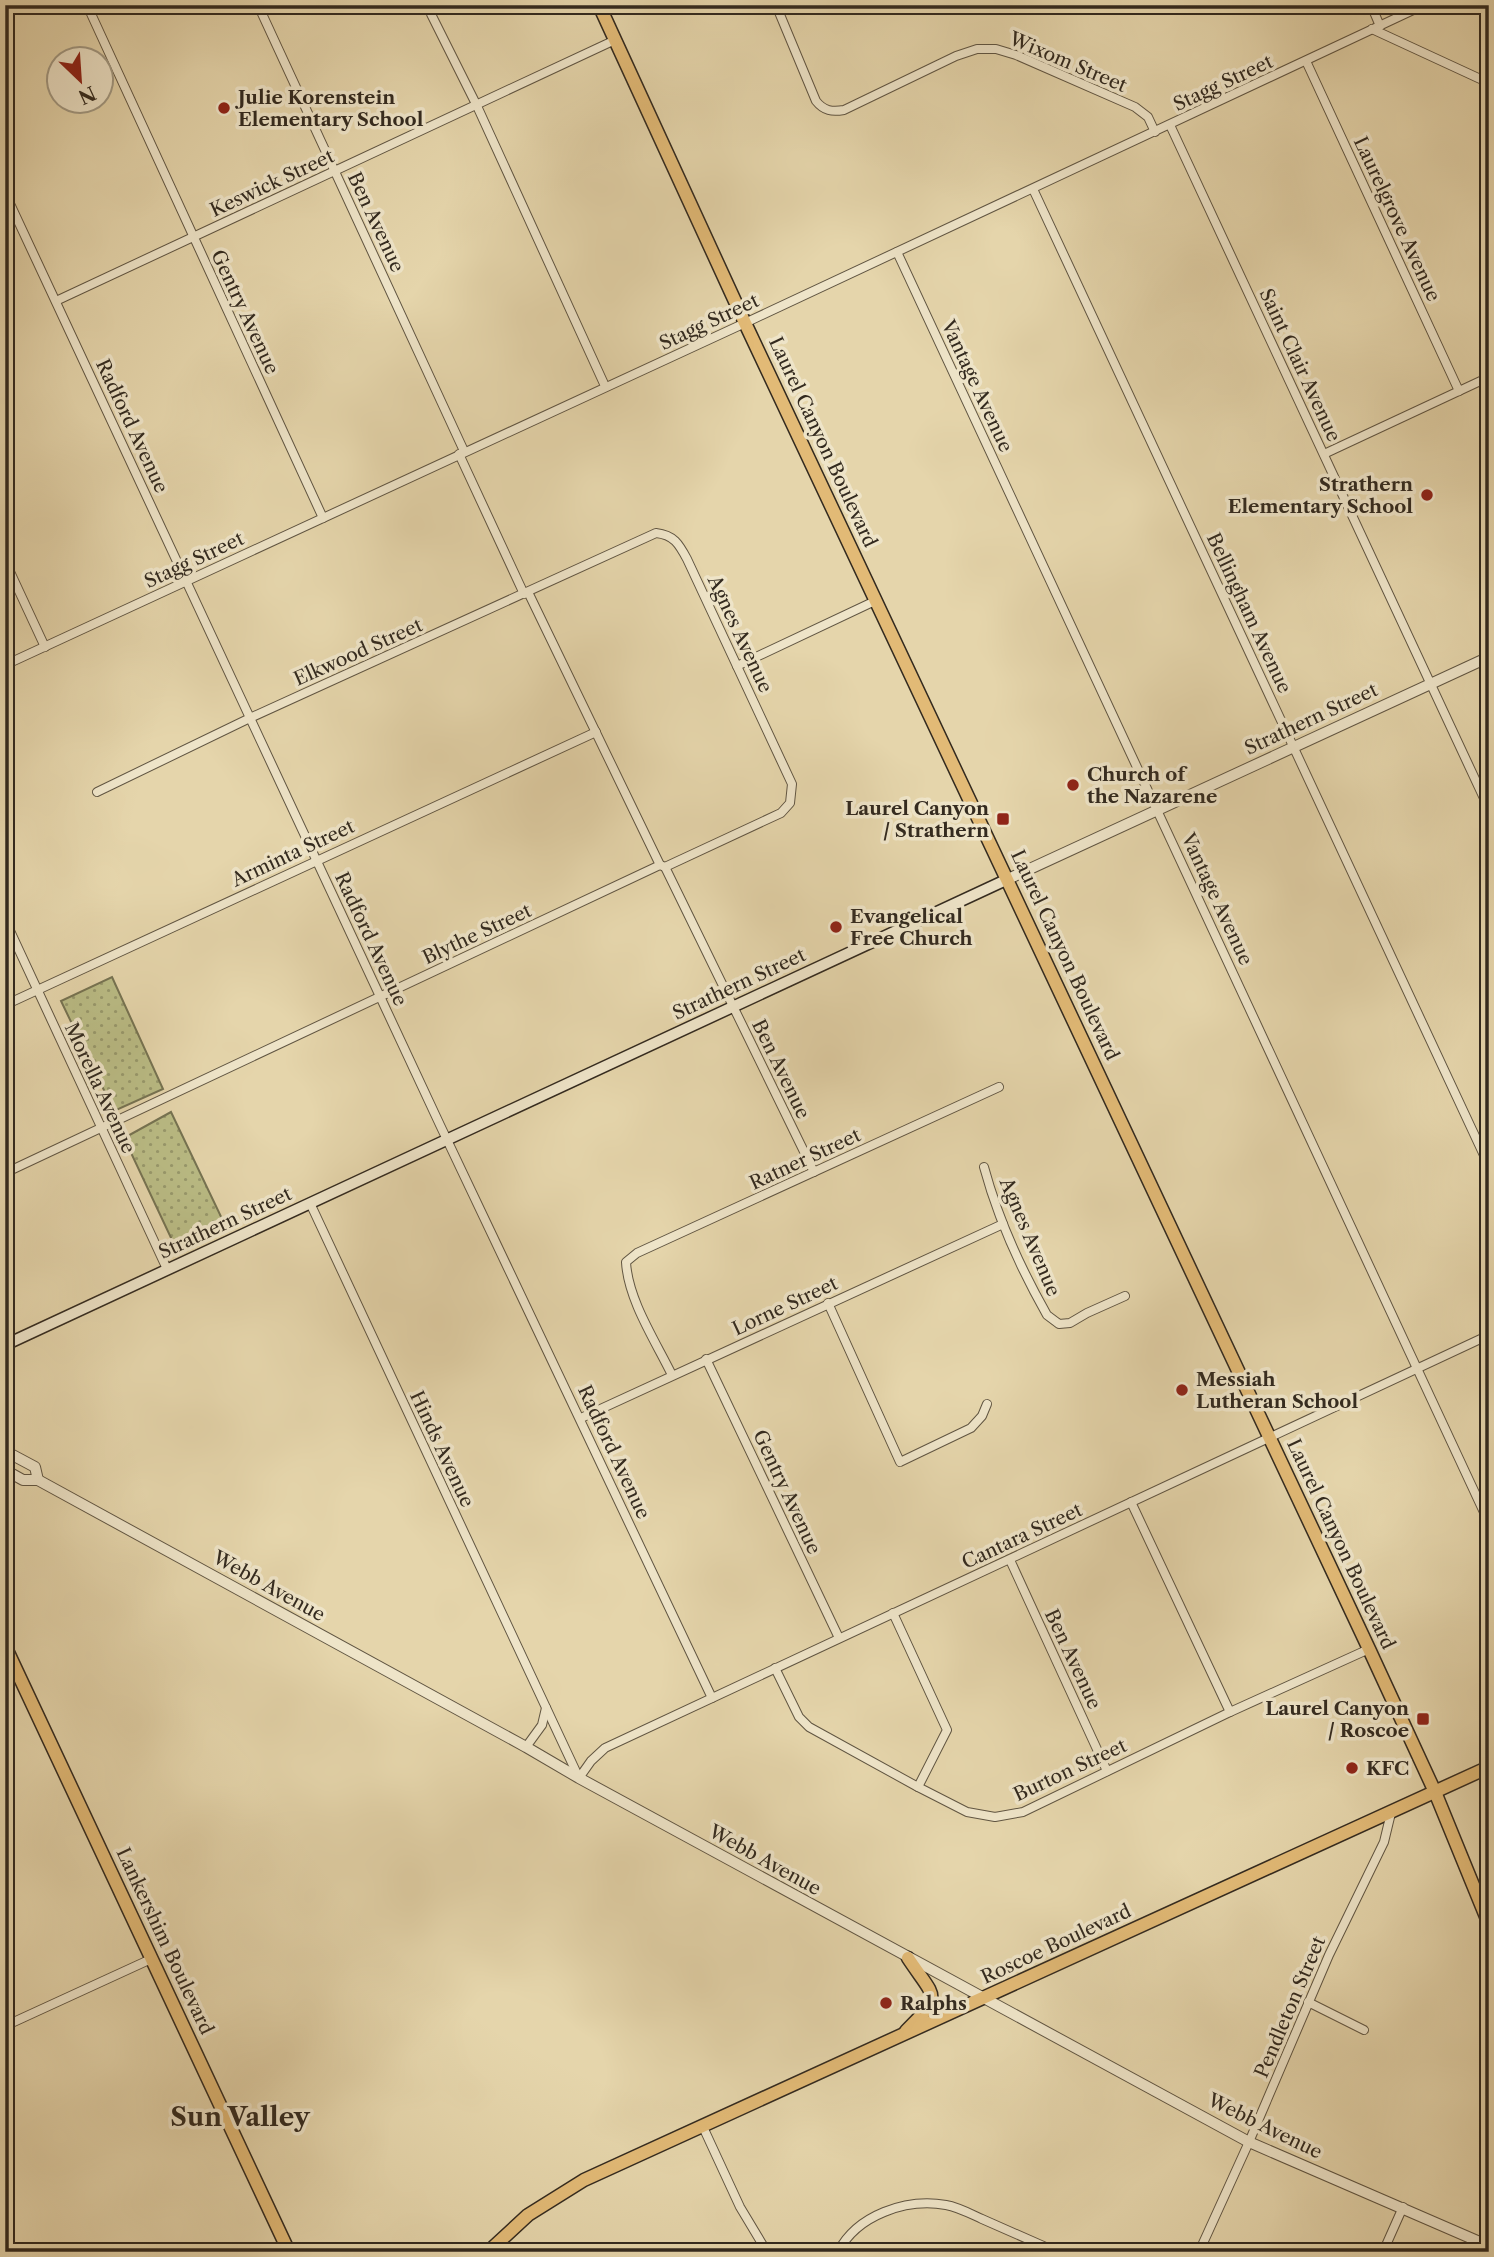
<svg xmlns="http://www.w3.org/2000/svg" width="1494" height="2257" font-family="'Libre Caslon Text',serif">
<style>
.grass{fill:url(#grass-dots);stroke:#767352;stroke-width:2}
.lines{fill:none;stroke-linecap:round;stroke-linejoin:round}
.minor-casing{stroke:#605542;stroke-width:10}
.tertiary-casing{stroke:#605542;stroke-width:12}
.secondary-casing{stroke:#332a1f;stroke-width:13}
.primary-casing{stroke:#332a1f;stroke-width:15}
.minor{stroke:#eee4c8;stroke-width:8}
.tertiary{stroke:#eee4c8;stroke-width:10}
.secondary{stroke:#eee4c8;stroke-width:10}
.primary{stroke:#e2ba76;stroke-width:12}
.poi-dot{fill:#8f2418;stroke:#eee4c8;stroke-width:2.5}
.labels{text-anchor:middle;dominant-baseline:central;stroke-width:7;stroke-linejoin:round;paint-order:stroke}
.street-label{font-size:19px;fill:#332a1f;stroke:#eee4c8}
.poi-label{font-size:19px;font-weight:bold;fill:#332a1f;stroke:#eee4c8;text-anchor:start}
.district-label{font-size:26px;font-weight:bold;fill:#332a1f;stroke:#eee4c8}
</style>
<defs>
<pattern id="grass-dots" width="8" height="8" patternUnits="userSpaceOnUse" patternTransform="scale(1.75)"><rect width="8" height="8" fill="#babc85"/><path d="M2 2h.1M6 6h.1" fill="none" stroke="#98996c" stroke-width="1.8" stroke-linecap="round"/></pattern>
</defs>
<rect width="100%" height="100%" fill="#e5d5ab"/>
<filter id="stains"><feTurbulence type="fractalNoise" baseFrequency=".00286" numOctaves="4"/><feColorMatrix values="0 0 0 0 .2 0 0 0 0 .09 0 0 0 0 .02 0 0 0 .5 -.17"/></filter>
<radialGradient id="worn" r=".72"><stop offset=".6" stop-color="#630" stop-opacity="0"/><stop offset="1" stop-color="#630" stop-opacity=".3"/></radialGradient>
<g class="grass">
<path d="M112,977L163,1089L114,1111L61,1001Z"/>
<path d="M171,1112L225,1225L181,1244L172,1240L124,1138Z"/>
</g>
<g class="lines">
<defs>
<g id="minor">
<path d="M87,5L323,518"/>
<path d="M258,5L464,451"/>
<path d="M776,5L816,101C824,111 832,112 844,110L956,56L977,49H996L1016,55L1135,107L1148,117L1155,132"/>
<path d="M1371,5L1380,26"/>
<path d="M431,14L477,106L605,386"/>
<path d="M1372,29L1489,83"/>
<path d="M1306,61L1459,391"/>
<path d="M1170,125L1489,809"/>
<path d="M1033,189L1489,1166"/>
<path d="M5,193L440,1125L712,1698"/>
<path d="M897,252L1489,1523"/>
<path d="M56,301L615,40"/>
<path d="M459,454L524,594"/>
<path d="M1324,454L1489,377"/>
<path d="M5,561L45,647"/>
<path d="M528,592L660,865"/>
<path d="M5,665L745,323L1424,5"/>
<path d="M737,666L877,600"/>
<path d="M665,867L814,1172"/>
<path d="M5,920L167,1269"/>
<path d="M5,1005L596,732"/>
<path d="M984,1167C998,1219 1021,1269 1047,1315L1059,1324L1070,1323L1087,1313L1125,1296"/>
<path d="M5,1173L660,865L665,867L781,813L790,803L792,784L687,559C679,544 674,535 656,533L250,718L97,792"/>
<path d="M310,1203L579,1778"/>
<path d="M828,1303L900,1462L971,1428L982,1416L987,1404"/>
<path d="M706,1359L839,1638"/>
<path d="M672,1375C656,1342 628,1300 626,1262L637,1253L999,1087"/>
<path d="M581,1418L1003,1224"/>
<path d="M1131,1502L1230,1712"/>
<path d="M1010,1560L1107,1771"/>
<path d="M893,1613L947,1730L918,1787"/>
<path d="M775,1668L799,1717L809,1727L918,1787L967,1812L995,1817L1023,1812L1230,1712L1369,1649"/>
<path d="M526,1747L542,1725L546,1708"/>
<path d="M579,1778L591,1761L605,1748L1489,1335"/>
<path d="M1308,2002L1364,2030"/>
<path d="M5,2026L151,1959"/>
<path d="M703,2127L740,2207L767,2252"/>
<path d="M838,2252C857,2215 906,2198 946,2205C958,2207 971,2214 982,2219C1007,2230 1032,2241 1057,2252"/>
<path d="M1199,2252L1249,2142L1329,1955L1384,1842L1391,1813"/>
<path d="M1383,2252L1403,2207"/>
</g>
<g id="tertiary">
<path d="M1008,879L1489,657"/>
<path d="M5,1451L35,1467L38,1480"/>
<path d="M5,1470L23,1480H38L526,1747L579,1778L1249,2142L1489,2246"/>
</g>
<path id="secondary" d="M5,1345L1008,879"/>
<g id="primary">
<path d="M599,5L745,323L1369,1649L1435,1792L1489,1924"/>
<path d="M5,1646L289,2252"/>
<path d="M906,2031C944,1994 935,1999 908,1958"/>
<path d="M488,2252L528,2215L584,2180L1489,1767"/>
</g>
</defs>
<use href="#minor" class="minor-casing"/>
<use href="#tertiary" class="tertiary-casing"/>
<use href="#secondary" class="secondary-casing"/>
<use href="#primary" class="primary-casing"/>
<use href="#minor" class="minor"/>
<use href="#tertiary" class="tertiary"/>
<use href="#secondary" class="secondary"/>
<use href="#primary" class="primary"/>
</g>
<g class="poi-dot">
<circle cx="224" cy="108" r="7"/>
<circle cx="1427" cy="495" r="7"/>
<circle cx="1073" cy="785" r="7"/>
<rect x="996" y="812" width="14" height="14" rx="3.5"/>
<circle cx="836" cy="927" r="7"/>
<circle cx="1182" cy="1390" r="7"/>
<rect x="1416" y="1712" width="14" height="14" rx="3.5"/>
<circle cx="1352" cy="1768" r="7"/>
<circle cx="886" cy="2003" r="7"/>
</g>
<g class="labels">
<g class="street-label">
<text transform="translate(1068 62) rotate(23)">Wixom Street</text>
<text transform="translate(1223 83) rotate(-25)">Stagg Street</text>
<text transform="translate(272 183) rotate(-25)">Keswick Street</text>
<text transform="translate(1397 219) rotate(65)">Laurelgrove Avenue</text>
<text transform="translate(376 222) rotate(65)">Ben Avenue</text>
<text transform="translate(245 312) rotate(65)">Gentry Avenue</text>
<text transform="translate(709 322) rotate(-25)">Stagg Street</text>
<text transform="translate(1300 365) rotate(65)">Saint Clair Avenue</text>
<text transform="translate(977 386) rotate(65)">Vantage Avenue</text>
<text transform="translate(132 426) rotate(65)">Radford Avenue</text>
<text transform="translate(823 442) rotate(65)">Laurel Canyon Boulevard</text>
<text transform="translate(194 560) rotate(-25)">Stagg Street</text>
<text transform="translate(1249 613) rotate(65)">Bellingham Avenue</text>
<text transform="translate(740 634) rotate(65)">Agnes Avenue</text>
<text transform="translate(358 652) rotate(-24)">Elkwood Street</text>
<text transform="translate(1311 719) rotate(-25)">Strathern Street</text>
<text transform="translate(293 853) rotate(-25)">Arminta Street</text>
<text transform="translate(1217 899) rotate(65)">Vantage Avenue</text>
<text transform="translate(477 934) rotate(-25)">Blythe Street</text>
<text transform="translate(371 939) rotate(65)">Radford Avenue</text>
<text transform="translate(1065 955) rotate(65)">Laurel Canyon Boulevard</text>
<text transform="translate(739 984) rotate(-25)">Strathern Street</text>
<text transform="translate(781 1069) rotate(64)">Ben Avenue</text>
<text transform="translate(100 1088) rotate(65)">Morella Avenue</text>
<text transform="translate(805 1159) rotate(-25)">Ratner Street</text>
<text transform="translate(225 1223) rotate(-25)">Strathern Street</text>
<text transform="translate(1030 1237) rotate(67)">Agnes Avenue</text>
<text transform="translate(785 1306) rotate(-25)">Lorne Street</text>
<text transform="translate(442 1449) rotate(65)">Hinds Avenue</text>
<text transform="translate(614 1452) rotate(65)">Radford Avenue</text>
<text transform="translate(787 1492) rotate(65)">Gentry Avenue</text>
<text transform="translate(1022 1536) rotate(-25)">Cantara Street</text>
<text transform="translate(1341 1544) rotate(65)">Laurel Canyon Boulevard</text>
<text transform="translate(269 1586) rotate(29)">Webb Avenue</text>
<text transform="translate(1073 1659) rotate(65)">Ben Avenue</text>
<text transform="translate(1070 1770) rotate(-25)">Burton Street</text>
<text transform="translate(765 1860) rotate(29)">Webb Avenue</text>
<text transform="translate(165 1941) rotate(65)">Lankershim Boulevard</text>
<text transform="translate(1056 1944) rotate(-25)">Roscoe Boulevard</text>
<text transform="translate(1290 2007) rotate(-67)">Pendleton Street</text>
<text transform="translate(1265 2126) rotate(26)">Webb Avenue</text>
</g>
<g class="poi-label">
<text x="238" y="97">Julie Korenstein<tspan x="238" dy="22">Elementary School</tspan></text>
<text x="1413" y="484" text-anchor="end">Strathern<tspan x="1413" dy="22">Elementary School</tspan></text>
<text x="1087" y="774">Church of<tspan x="1087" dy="22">the Nazarene</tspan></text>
<text x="989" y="808" text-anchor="end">Laurel Canyon<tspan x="989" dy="22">/ Strathern</tspan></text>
<text x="850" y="916">Evangelical<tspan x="850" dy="22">Free Church</tspan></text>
<text x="1196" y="1379">Messiah<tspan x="1196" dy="22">Lutheran School</tspan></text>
<text x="1409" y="1708" text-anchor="end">Laurel Canyon<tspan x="1409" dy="22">/ Roscoe</tspan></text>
<text x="1366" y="1768">KFC</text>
<text x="900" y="2003">Ralphs</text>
</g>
<g class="district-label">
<text x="240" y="2117">Sun Valley</text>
</g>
</g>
<rect width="1494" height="2257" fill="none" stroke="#e5d5ab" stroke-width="28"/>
<rect x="7" y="7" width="1480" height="2243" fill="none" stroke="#332a1f" stroke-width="3.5"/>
<rect x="14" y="14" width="1466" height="2229" fill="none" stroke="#332a1f" stroke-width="2"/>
<g transform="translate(80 80) rotate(155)"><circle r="33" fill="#eee4c8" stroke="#a39a84" stroke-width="2"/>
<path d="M0-5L12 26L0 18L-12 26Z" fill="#8f2418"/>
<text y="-10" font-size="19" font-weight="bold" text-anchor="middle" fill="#332a1f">N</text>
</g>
<rect width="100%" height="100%" filter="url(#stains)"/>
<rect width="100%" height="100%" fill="url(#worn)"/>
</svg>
